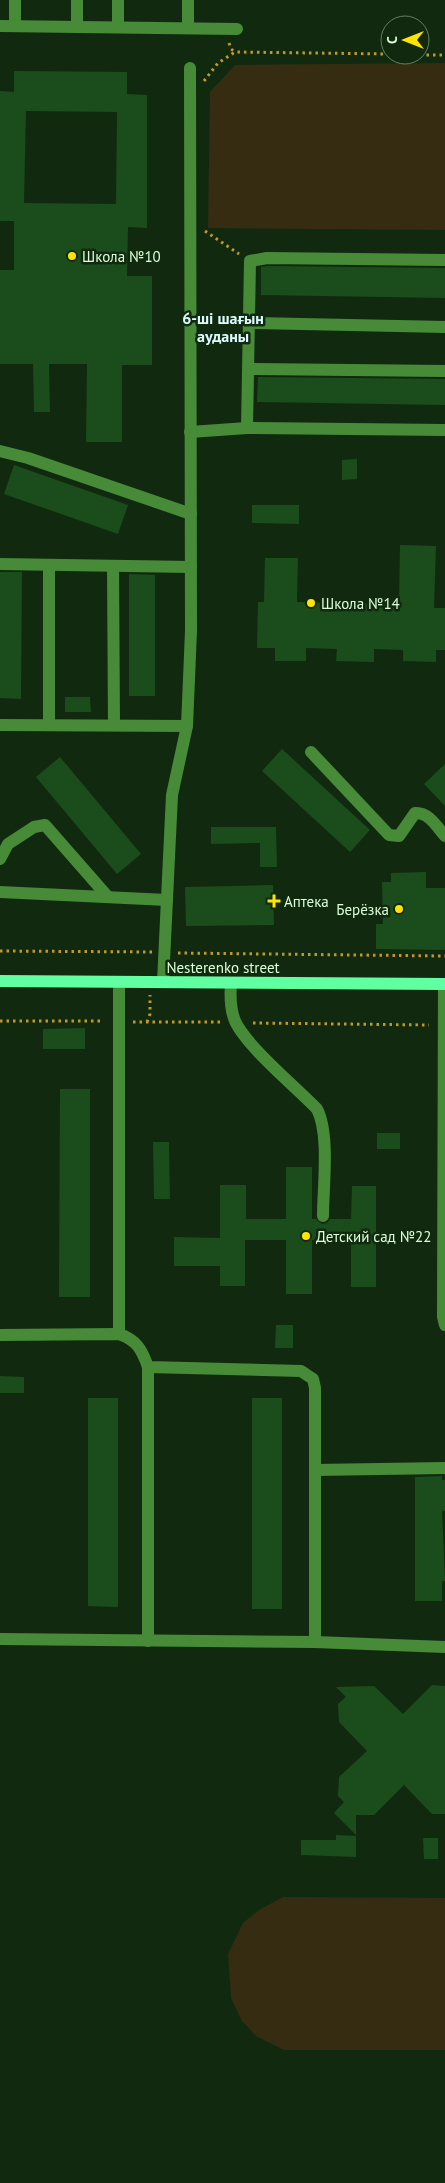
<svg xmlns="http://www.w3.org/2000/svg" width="445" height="2183" font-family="'PT Sans',sans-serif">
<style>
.pitch{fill:#352c12}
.building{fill:#1b4c1b;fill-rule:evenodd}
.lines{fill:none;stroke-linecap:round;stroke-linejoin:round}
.path{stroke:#c1982b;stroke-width:3;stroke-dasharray:2.5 4;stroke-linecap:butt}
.minor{stroke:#478b39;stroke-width:12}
.major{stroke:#60ffa1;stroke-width:12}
.poi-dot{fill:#ffe305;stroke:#112a0f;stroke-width:2}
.labels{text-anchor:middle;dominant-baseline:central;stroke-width:5;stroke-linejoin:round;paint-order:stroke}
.poi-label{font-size:15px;fill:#dcffd9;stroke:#112a0f;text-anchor:start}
.street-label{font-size:15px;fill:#dcffd9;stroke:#112a0f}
.neighbourhood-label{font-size:16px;font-weight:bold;fill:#dbfaff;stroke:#112a0f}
</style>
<rect width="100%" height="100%" fill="#112a0f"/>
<g class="pitch">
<path d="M445,63V230L208,228L210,92L235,65Z"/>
<path d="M283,1897L445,1898V2050H284L256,2036L242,2021L231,1998L228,1954L243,1923L259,1910Z"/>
</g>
<g class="building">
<path d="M14,71L127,72V94L147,95V228L128,227L127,276H152V365H122V442H86L87,364H49L50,412H34L33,364H0V270H14V221H0V91L14,92ZM26,111L117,112L116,204L24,203Z"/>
<path d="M268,266L445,268V298L261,295V267Z"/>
<path d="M258,377L445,379V405L257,402Z"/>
<path d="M357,459V479L342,480V460Z"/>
<path d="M14,465L128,505L118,534L4,494Z"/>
<path d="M252,505H299V524L252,523Z"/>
<path d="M400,545L436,546L434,608H445V650H436V662L403,661V650L374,649V662L336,661L337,649L306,648V661H275V648H257L258,602H264L265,558H298L297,602L399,604Z"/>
<path d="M0,572H22L21,699L0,698Z"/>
<path d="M129,574L155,575V696H129Z"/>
<path d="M65,697H90L91,712H65Z"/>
<path d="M282,749L370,830L350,852L262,771Z"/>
<path d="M60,757L141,854L117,874L36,777Z"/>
<path d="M445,764V806L424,784Z"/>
<path d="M211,827H276L277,867H260V843L211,844Z"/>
<path d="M426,872V888H445V950L376,949V924H383L382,882H391V873Z"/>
<path d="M273,885L274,925L186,926L185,887Z"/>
<path d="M85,1028V1049H43V1029Z"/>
<path d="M60,1089H90V1297H59Z"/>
<rect x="377" y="1133" width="23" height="16"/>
<path d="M153,1142H169L170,1199H154Z"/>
<path d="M286,1167H312V1219H316L322,1224L327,1223L330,1219H351L352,1186H376V1287H351V1240H312V1294H286V1240H245V1286H220V1266H174V1237L220,1238V1185H246V1219H286Z"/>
<path d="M276,1325H293V1348H275Z"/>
<path d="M0,1376L24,1377V1393H0Z"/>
<path d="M88,1398H118V1607L88,1606Z"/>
<rect x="252" y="1398" width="30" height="211"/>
<path d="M442,1476V1480H445V1511H442L445,1581H442V1601H415V1477Z"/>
<path d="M432,1685L445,1686V1814H432L404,1785L374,1815H356V1835L334,1813L344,1802L338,1796L339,1777L367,1751L339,1722L338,1704L346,1697L336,1687L374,1686L403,1714Z"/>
<path d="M336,1835L356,1836V1857L301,1855V1840H336Z"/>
<path d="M423,1838H438V1859H424Z"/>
</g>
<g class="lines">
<g class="path">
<path d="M229,43L231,49L235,52"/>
<path d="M420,55H445"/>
<path d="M204,81L218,63L235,52L390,54"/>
<path d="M205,231L239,254"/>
<path d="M0,951L152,952"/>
<path d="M178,953L445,956"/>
<path d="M0,1021H104"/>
<path d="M133,1022H222"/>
<path d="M147,1022L150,1014V995"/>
<path d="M253,1023L429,1025"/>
</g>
<g class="minor">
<path d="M0,26L237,29"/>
<path d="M15,26V0"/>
<path d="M77,27V0"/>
<path d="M118,27V0"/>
<path d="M188,28V0"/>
<path d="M249,323L445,327"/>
<path d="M249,369L445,371"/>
<path d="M247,428L250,261L267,258L445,260"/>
<path d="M190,432L247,428L445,430"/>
<path d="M0,451L28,458L191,514"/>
<path d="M0,564L191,567"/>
<path d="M113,566L114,725"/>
<path d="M0,725L187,726"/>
<path d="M49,725V565"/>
<path d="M311,752L389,835L399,836L415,813C429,812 437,827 445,836"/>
<path d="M0,859L8,844L34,827L45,825L108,897"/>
<path d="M0,892L167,900"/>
<path d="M119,982V1334"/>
<path d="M163,982L172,795L187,726L191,631L190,68"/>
<path d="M231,983C230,996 230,1009 235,1021C247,1047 296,1087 317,1109C330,1134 323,1187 323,1216"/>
<path d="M444,984L443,1317L445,1325"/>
<path d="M0,1335L119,1334C137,1340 142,1350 148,1367L301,1371L313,1379L315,1388V1642"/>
<path d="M315,1470L445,1468"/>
<path d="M0,1639L315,1642L445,1647"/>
<path d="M148,1641V1367"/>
</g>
<path class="major" d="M0,981L445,984"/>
</g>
<g class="poi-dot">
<circle cx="72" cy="256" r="5"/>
<circle cx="311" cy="603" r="5"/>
<path d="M271.5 893.5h5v5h5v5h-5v5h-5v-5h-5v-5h5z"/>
<circle cx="399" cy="909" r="5"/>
<circle cx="306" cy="1236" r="5"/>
</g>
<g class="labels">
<g class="poi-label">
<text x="82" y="256">Школа №10</text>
<text x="321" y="603">Школа №14</text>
<text x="284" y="901">Аптека</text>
<text x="389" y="909" text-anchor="end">Берёзка</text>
<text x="316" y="1236">Детский сад №22</text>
</g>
<g class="street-label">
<text x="223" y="967">Nesterenko street</text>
</g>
<g class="neighbourhood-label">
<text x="223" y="318">6-ші шағын<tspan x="223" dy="18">ауданы</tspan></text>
</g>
</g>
<g transform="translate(405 40) rotate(270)"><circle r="24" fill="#112a0f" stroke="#627f60"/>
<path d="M0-4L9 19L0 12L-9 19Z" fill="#ffe305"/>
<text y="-8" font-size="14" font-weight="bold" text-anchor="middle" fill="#dcffd9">С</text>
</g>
</svg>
